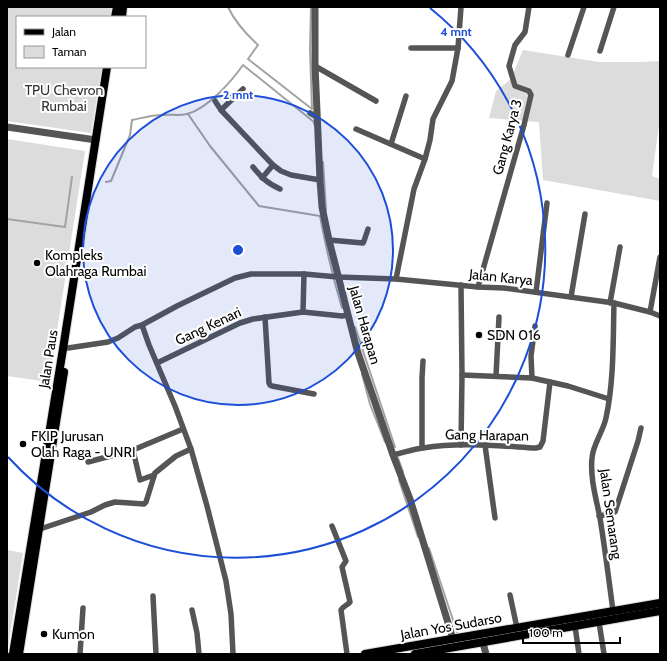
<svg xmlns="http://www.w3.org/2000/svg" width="667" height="661" font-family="Cabin,sans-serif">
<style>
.green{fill:#dcdcdc}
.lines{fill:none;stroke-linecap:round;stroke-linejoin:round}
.stream{stroke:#a3a3a3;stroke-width:2}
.primary-casing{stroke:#dbdbdb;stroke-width:10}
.minor{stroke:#555;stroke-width:5.5}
.tertiary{stroke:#555;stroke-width:7}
.primary{stroke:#000;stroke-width:8}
.ring{fill:none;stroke:#1d4ed8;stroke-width:2}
.poi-dot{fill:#000;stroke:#fff;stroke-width:1.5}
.labels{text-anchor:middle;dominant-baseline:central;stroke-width:4;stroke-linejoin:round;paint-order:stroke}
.park-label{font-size:14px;fill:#333;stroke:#fff}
.street-label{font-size:14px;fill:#000;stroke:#fff}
.poi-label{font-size:14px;fill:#000;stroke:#fff;text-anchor:start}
.centre{fill:#1d4ed8;stroke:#fff;stroke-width:2}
.ring-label{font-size:12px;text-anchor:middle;font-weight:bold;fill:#1d4ed8;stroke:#fff;stroke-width:4;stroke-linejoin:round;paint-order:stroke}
</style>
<rect width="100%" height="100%" fill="#fff"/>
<g class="green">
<path d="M7,7H112L111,17H17V67H102L91,133L7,121Z"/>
<path d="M523,50L599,62H641L660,61V118L652,176L660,179V201L543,180L539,122L489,118L496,91L511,79Z"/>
<path d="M7,139L85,151L49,382L7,376Z"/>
<path d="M7,550L23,553L7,654Z"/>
</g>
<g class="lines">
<g class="stream">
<path d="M228,7C235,22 246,34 258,45L248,59L312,109"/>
<path d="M311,7L310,50L312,109"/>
<path d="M188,114L210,146L259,206L320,216"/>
<path d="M323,162L326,210"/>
<path d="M106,182L111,181L130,135L132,120C142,118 152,115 162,115C171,114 179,116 187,114C207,109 231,82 243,65L314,122V124"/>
<path d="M320,216C326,248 333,278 342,308"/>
<path d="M7,219L65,227L72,177"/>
<path d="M355,327L395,447"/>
<path d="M362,374L370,404L385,442"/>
<path d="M398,458L403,472"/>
<path d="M399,480L418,537"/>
<path d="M429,548L457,632"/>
</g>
<defs>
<g id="primary">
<path d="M115,17L117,7"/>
<path d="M122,17L123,7"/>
<path d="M13,654L63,349L107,67"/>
<path d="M19,654L64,372"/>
<path d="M365,654L660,603"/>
<path d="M415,654L660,611"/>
</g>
</defs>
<use href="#primary" class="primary-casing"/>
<g class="minor">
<path d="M411,48H458"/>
<path d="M600,51L614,7"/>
<path d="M568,55L584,7"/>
<path d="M315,66L376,101"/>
<path d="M215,101L221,110L273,165L281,171L291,175L320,180"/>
<path d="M221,110L243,89"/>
<path d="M310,113L317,117"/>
<path d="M356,129L425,159"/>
<path d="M391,144L406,96"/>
<path d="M253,167C262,178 267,183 280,189"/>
<path d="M262,178L273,165"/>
<path d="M329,240L363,243L364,241L368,229"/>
<path d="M396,279L414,189L425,159L430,140L433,119L452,81L458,48L461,7"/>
<path d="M478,287L524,125L531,95L529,91L515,86L509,66L515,45L525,32L529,7"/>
<path d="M536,292L547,203"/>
<path d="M571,297L585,214"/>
<path d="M610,303L620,247"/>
<path d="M303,312L304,274"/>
<path d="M650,312L660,257"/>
<path d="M265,317L269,383L270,385L272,386L314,394"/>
<path d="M142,325L149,345L175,406L191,449L207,506L226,581L231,614L233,654"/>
<path d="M68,348L108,342L118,338L135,327L142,325L177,306L235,278L251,274H304L338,277L396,279L478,287L504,288L614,303L650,312L660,316"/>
<path d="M157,363L240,323L253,319L303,312L342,316L348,315"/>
<path d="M462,375L532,378L568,386L609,399"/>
<path d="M496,376L499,317"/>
<path d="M532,378L531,356L535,326"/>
<path d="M461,445L462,375L461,285"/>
<path d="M485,445L495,518"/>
<path d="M422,448V378L423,361"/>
<path d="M393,455C403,453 413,449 423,448C460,442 499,446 536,448L540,447L543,441L550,382"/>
<path d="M88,462L133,450"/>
<path d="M154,475L140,480L133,450L183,429"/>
<path d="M599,516L610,514L615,512L638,441L641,428"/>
<path d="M332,526L346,561L342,567L350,602C348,605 343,606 341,610L347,654"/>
<path d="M40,529L91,512L105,505L115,502L144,504L146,502L155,473L176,456L191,449"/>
<path d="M510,595L517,628"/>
<path d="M153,596L156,654"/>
<path d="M192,610L197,633L199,654"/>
<path d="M613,611C609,580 605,549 600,518C596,498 590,478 592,458C593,444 603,432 606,418C614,381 613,341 614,303"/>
<path d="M599,622L604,654"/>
<path d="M575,626L579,654"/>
<path d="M80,654L83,608"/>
</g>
<g class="tertiary">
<path d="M315,7V66L320,180L322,207L329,240L357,350L393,455L410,499L453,639"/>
<path d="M7,127L96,140"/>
<path d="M483,643L486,654"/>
</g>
<use href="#primary" class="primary"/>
</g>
<circle cx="238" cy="250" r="155" fill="#1d4ed8" fill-opacity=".12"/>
<g class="ring">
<circle cx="238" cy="250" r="155"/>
<path d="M430 8A309 309 0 1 1 8 457"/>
</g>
<g class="poi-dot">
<circle cx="37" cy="263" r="4"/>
<circle cx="479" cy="335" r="4"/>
<circle cx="23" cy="444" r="4"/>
<circle cx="44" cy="634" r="4"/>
</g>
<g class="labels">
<g class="park-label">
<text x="64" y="90">TPU Chevron<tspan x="64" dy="16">Rumbai</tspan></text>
</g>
<g class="street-label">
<text transform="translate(507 137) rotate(-75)">Gang Karya 3</text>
<text transform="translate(501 277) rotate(6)">Jalan Karya</text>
<text transform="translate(365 325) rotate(74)">Jalan Harapan</text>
<text transform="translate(208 326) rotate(-25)">Gang Kenari</text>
<text transform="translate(48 359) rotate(-81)">Jalan Paus</text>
<text transform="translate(487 435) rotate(1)">Gang Harapan</text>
<text transform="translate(611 514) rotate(82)">Jalan Semarang</text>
<text transform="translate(451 626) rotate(-10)">Jalan Yos Sudarso</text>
</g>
<g class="poi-label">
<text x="45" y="255">Kompleks<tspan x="45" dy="16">Olahraga Rumbai</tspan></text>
<text x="487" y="335">SDN 016</text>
<text x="31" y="436">FKIP Jurusan<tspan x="31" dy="16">Olah Raga - UNRI</tspan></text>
<text x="52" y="634">Kumon</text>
</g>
</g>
<circle cx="238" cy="250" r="6" class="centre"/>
<g class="ring-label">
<text x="456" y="36">4 mnt</text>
<text x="238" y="99">2 mnt</text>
</g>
<rect width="667" height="661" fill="none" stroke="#000000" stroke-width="16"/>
<rect x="16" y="16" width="130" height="52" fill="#ffffff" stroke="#999999"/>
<rect x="24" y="29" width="20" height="6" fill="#000000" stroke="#999999"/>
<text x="52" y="36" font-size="12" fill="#000000">Jalan</text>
<rect x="24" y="46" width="20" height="12" fill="#dcdcdc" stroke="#999999"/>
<text x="52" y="56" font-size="12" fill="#000000">Taman</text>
<path d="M523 637v6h97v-6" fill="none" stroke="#000000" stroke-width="2"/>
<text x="529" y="637" font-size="12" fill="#000000" stroke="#ffffff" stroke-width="3" paint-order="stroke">100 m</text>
</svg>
